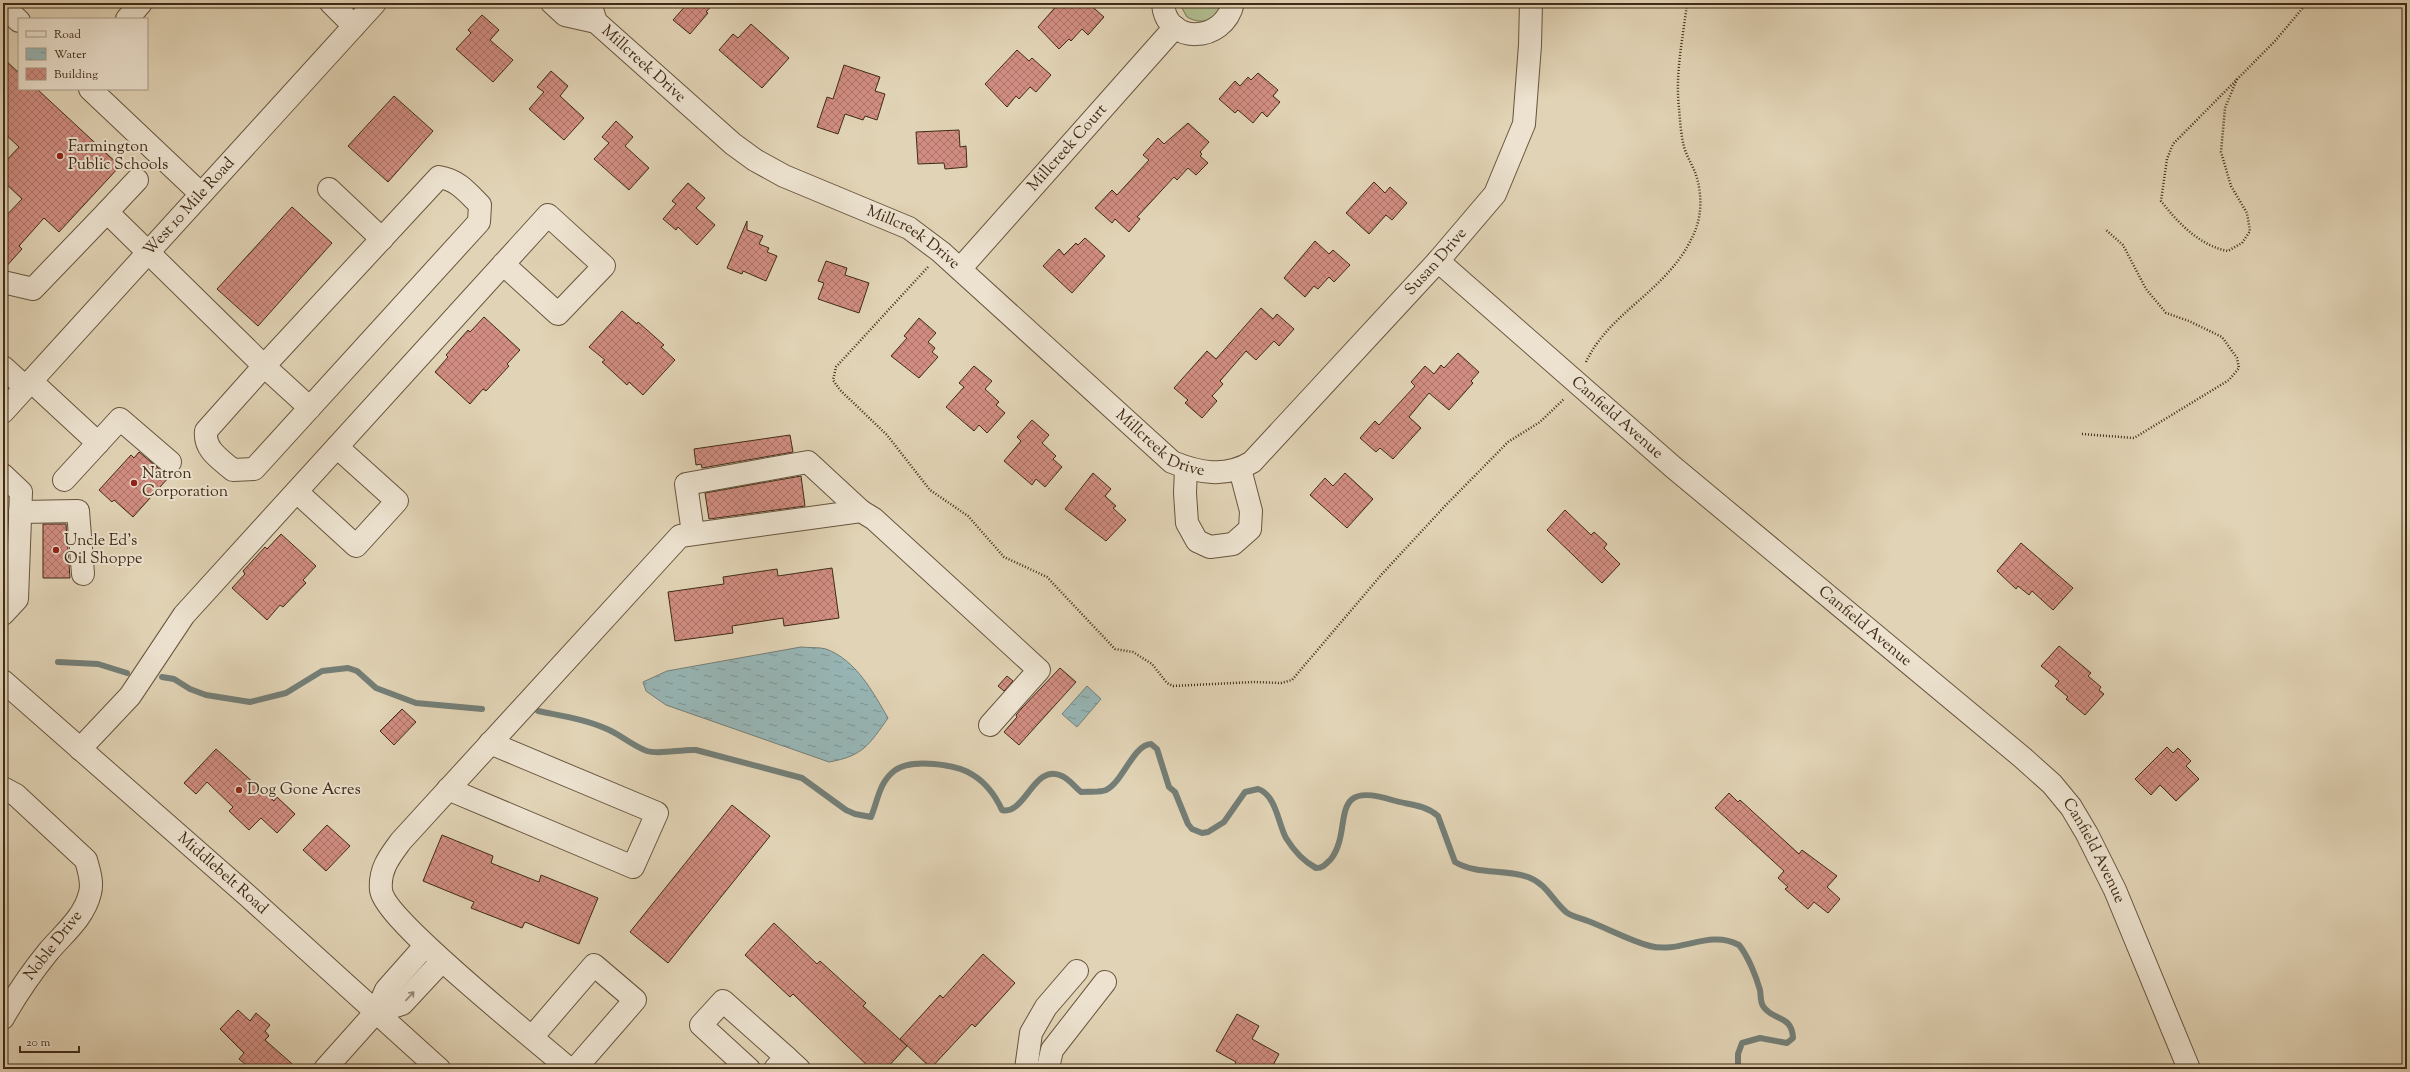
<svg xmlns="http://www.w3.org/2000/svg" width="2410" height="1072" font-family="'Sorts Mill Goudy',serif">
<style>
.green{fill:#b1bc8e;stroke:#787452}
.water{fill:url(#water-ripples);stroke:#747e76}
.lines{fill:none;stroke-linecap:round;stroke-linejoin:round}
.stream{stroke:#747e76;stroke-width:6}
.building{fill:url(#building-cross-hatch);stroke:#402b17}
.minor-casing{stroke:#68553e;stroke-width:24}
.path{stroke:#402b17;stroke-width:2.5;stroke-dasharray:1 2;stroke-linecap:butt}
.minor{stroke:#ece2cf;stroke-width:22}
.oneway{stroke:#968673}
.poi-dot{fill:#8f2418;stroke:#ece2cf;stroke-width:1.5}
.labels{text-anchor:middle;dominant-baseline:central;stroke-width:4;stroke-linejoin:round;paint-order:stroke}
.street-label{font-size:16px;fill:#402b17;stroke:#ece2cf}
.poi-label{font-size:16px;fill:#402b17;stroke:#ece2cf;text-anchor:start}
</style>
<defs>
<pattern id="water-ripples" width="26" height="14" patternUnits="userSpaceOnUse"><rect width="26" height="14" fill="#97b6b6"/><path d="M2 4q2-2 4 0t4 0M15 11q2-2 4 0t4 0" fill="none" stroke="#7d9493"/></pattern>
<pattern id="building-cross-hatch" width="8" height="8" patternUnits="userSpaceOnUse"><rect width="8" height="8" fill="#d18d81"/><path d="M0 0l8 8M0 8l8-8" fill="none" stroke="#ab7369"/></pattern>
</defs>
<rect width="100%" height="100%" fill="#e1d3b5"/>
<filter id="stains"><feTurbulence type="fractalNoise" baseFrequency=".005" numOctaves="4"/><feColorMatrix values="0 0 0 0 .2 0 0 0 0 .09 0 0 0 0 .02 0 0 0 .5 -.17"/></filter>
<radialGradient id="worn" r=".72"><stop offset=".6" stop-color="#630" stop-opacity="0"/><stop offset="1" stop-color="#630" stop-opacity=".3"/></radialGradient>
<path class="green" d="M1179,3H1223C1217,20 1203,26 1187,17Z"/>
<g class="water">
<path d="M801,647C809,648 819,647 826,649C856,660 873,692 888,718C869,745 863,756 829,762L666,705L646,691L643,682L667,671Z"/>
<path d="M1087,686L1101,699L1077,727L1062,714Z"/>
</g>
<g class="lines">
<g class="stream">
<path d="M58,662L98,664L127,673"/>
<path d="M162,677L174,679L190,689L206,695L250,702L286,693L322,671L348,668L357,671L376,688L416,703L482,709"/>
<path d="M538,711C562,716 585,719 607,729C621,735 633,746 647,751C660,755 682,749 696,750L802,778L846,810L855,814L871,817C878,800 879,783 894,771C910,758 957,764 973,775C986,783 996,797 1002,810C1025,816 1034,762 1062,776C1069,779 1075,787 1081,792C1088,791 1099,793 1106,790C1123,782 1133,745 1151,744L1157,749L1169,787L1175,792L1188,824L1192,829L1202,833L1208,832L1224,822L1245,792L1258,789C1276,795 1278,823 1286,838C1294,851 1303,861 1316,868C1323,868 1326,864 1331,859C1354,829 1326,779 1392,800C1408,805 1424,804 1438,816L1455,862C1477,875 1504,869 1528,877C1547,884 1552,900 1566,912C1572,917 1581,918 1588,921C1609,929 1628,940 1650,946C1680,954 1709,929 1739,945C1748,956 1756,976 1760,990C1761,995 1760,1001 1763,1006C1772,1021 1792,1014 1793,1038L1787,1043L1760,1038L1742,1043L1738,1054V1069"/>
</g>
</g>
<g class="building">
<path d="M688,3H714L706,12L708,13L690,34L673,20Z"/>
<path d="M1059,3H1088L1104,17L1088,35L1082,29L1071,41L1069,39L1059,49L1038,27Z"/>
<path d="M482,15L499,30L490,40L513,60L493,82L456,49L471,33L468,30Z"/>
<path d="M751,24L789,58L762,88L719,50L733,34L738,38Z"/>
<path d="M1017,50L1029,61L1032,58L1051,75L1036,92L1030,87L1019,99L1016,96L1007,107L985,84Z"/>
<path d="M3,58L19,73V89H37L120,166L59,232L44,218L19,246L22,249L3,270V219L22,199L3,181V164L19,147L3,132Z"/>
<path d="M844,65L880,77L875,91L885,94L877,120L865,116L863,120L845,114L838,134L817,127L827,97L833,99Z"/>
<path d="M551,71L568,86L560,96L584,118L564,140L529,109L544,92L537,87Z"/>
<path d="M1258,73L1278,90L1273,96L1280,102L1267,117L1262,112L1253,123L1238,110L1235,113L1219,99L1235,81L1240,86L1248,77L1251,80Z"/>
<path d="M394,96L433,131L388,182L348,146Z"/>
<path d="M616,121L633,137L625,146L649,168L629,190L594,159L609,143L602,137Z"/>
<path d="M1188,123L1209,142L1200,152L1202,154L1200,156L1208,163L1196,175L1188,168L1177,180L1174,177L1137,217L1140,219L1129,232L1115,219L1112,223L1095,208L1112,190L1117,195L1149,160L1143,155L1158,138L1164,144Z"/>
<path d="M959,130L960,147L966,146L967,167L945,169L944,163L918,164L916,132Z"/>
<path d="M1374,182L1385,193L1390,187L1407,203L1392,220L1386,215L1369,234L1346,213Z"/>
<path d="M688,183L705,198L696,208L715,225L697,245L678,227L676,230L663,219L676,204L672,201Z"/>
<path d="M292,207L332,243L258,326L217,289Z"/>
<path d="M747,221V230L763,236L759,244L769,248L767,252L777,256L766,281L743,271L742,274L727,268Z"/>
<path d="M1085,238L1105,256L1072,293L1043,266L1059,249L1064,255L1076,243L1078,245Z"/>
<path d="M1315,241L1329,254L1333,250L1350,265L1334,282L1329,277L1318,289L1314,286L1305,297L1284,278Z"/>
<path d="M826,261L847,268L845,275L869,283L859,313L818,299L824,283L818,281Z"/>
<path d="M1261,308L1273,319L1277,314L1294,329L1279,346L1274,341L1256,360L1246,351L1220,381L1223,384L1212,396L1217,401L1202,418L1185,403L1188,400L1174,388L1207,351L1216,359Z"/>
<path d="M622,311L637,324L638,322L664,345L661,347L675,360L643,395L629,382L627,385L602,362L605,360L589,347Z"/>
<path d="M484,317L520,350L507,364L509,366L486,391L483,389L470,404L435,372L448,357L446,355L468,330L470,332Z"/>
<path d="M919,318L936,333L928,342L935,348L932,352L938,357L919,378L891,356L907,338L904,336Z"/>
<path d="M1458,353L1479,372L1471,381L1473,383L1449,410L1429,393L1409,417L1421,428L1393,459L1380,448L1376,452L1360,438L1375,421L1379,425L1415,386L1411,382L1425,366L1434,374L1441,365L1444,368Z"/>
<path d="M974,366L992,381L985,389L999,402L996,405L1005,413L987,433L979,425L974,431L946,407L964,387L959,383Z"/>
<path d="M1032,420L1049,435L1042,443L1056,456L1053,459L1062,467L1045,487L1036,479L1032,485L1004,461L1021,441L1017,437Z"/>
<path d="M790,435L793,452L702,468L701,464L696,465L694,449Z"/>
<path d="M139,452L169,477L133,517L114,500L112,502L99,490L131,455L134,458Z"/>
<path d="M1093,473L1111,489L1105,496L1116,506L1113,508L1126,520L1106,541L1065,509Z"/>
<path d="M1345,473L1373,499L1347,528L1310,495L1325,478L1333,486Z"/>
<path d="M801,476L805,506L709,519L705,493Z"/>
<path d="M1565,510L1591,535L1594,532L1607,544L1604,548L1620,564L1602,583L1547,530Z"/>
<path d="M43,524H66L70,578H43Z"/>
<path d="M281,534L316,566L303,580L306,583L283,607L280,605L267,620L232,588L245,574L243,571L265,547L267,549Z"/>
<path d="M2021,543L2073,588L2053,610L2032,591L2029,595L2018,586L2016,589L1997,571Z"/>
<path d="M832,568L839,618L784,626L783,618L732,626L733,633L675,641L668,592L724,584L723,577L777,569L778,576Z"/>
<path d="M2059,646L2091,673L2088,676L2101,687L2099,690L2104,694L2085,715L2066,699L2068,697L2055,686L2059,681L2041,666Z"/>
<path d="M1060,668L1076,682L1019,745L1004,732L1017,717L1016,715L1022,708Z"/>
<path d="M1007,676L1013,681L1004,691L998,686Z"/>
<path d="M402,709L416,722L394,745L380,731Z"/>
<path d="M2167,747L2173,753L2178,748L2191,761L2186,766L2199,779L2176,801L2160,785L2151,795L2135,779Z"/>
<path d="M216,749L274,801L277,797L295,814L277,833L261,818L249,830L229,811L233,807L207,782L196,794L184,783Z"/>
<path d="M1729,793L1738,802L1740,800L1799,854L1802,850L1837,876L1827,887L1840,899L1828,913L1814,902L1808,909L1785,889L1788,887L1778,878L1784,871L1715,808Z"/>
<path d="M732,805L770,836L668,963L630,932Z"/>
<path d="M327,825L350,846L326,871L303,850Z"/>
<path d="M442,835L493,856L491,863L539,882L541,875L598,898L579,944L525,922L522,928L471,908L474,902L423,881Z"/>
<path d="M774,923L817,964L820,961L866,1003L863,1006L907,1046L886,1069H871L793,994L790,997L745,955Z"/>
<path d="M983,954L1015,983L975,1027L972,1024L931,1068L900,1039L940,995L943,998Z"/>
<path d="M238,1010L250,1021L256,1013L270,1025L265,1031L269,1036L265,1040L298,1069H251L239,1059L244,1053L220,1029Z"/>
<path d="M1237,1014L1259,1026L1252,1039L1279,1054L1271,1069H1232L1236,1062L1216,1051Z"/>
</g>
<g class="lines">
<defs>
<g id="minor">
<path d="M331,3L354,26"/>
<path id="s1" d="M552,3L565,15L596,22L733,144L755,160L784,176L909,228L941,252L1172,462C1199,473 1226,478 1252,462L1438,261L1495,194L1524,124L1530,45L1531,3"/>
<path d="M590,3L596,22"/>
<path d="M1163,3C1165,45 1224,44 1233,3"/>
<path d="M3,6L19,21"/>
<path d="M127,19L141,3"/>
<path d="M90,89L201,194"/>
<path d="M329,189L382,239"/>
<path d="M107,212L137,180"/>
<path id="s2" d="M1438,261L1673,467L2023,758L2052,784L2071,807L2087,834L2115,890L2189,1069"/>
<path id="s3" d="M960,269L1175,27"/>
<path d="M3,282L33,289L107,212L264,366L206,431C204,450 220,459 233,470L254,469L479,222L480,205C467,192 458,180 439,177L264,366L310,408"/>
<path d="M3,367L25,387"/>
<path d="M31,381L98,443L120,419L170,462"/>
<path id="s4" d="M3,412L375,3"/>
<path d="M1186,468L1185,493L1187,523L1197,541L1210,547L1233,544L1250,529L1251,511L1240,469"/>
<path d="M3,475L21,492L17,599L3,614"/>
<path d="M64,480L98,443"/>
<path d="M297,492L356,546L397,501L337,447"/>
<path d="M20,512L78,511L83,574"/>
<path d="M693,533L686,484L808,462L861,511"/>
<path id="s5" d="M3,681L248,896L439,1069"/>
<path d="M80,749L130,696L184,615L548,215L604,266L558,314L503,264"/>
<path d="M3,788L16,795L86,860C89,871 93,882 90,893C84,918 63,934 48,952C31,973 16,995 3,1018"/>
<path d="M448,789L633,867L657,813L490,743"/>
<path d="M376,1012L402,1004L442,961"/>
<path d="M533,1036L594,965L635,1000L575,1069"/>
<path d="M1048,1068L1052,1050L1105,982"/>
<path d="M325,1069L376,1012L386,990L425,946"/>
<path d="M569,1069C539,1042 384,920 381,890C379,869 390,856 401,841L680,536L861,511L874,519L1039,670L990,725"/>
<path d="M749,1069L701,1025L723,1001L786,1057"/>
<path d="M775,1069L786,1057L799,1069"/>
<path d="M1026,1069L1031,1033L1046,1007L1077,971"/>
</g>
</defs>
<use href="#minor" class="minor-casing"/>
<g class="path">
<path d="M2237,79L2225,108L2221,152L2231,186L2247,213L2250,231L2242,243L2228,251C2200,246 2178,223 2161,201L2167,159L2173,144L2275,41L2307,3"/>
<path d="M928,267L836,367L833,380L840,390L887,435L930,490L968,516L1004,557L1047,577L1115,649L1133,652L1152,664L1167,683L1173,686L1254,682L1281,683L1292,680L1382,574L1445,506L1508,442L1540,422L1564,399"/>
<path d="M1586,362C1611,309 1671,290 1695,231C1702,214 1702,193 1696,175C1693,166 1687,157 1684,147C1681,135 1680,121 1679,108C1675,73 1683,38 1687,3"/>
<path d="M2082,434L2134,438L2229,380L2239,368L2237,358L2222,337L2189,321L2166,313L2146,289L2123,245L2105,229"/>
</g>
<use href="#minor" class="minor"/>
</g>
<defs><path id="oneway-shaft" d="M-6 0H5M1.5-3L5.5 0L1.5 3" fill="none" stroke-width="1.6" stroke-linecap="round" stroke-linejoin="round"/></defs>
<use class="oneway" href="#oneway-shaft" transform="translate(410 996) rotate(-47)"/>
<g class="poi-dot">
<circle cx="60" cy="156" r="4"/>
<circle cx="134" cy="483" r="4"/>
<circle cx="56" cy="550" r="4"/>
<circle cx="239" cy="790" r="4"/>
</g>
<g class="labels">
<g class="street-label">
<text stroke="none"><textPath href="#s1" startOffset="113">Millcreek Drive</textPath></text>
<text stroke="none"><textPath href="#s3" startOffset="162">Millcreek Court</textPath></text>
<text stroke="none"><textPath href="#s4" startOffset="277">West 10 Mile Road</textPath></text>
<text stroke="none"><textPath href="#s1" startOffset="437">Millcreek Drive</textPath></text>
<text stroke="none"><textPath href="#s1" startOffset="1136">Susan Drive</textPath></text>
<text stroke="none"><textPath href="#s2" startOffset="238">Canfield Avenue</textPath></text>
<text stroke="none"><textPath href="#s1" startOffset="761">Millcreek Drive</textPath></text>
<text stroke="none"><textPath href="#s2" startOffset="562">Canfield Avenue</textPath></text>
<text stroke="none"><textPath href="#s2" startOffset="886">Canfield Avenue</textPath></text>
<text stroke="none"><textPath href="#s5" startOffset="292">Middlebelt Road</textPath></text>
<text transform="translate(54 946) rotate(-52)">Noble Drive</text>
</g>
<g class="poi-label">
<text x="68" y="147">Farmington<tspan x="68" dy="18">Public Schools</tspan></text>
<text x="142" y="474">Natron<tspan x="142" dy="18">Corporation</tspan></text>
<text x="64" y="541">Uncle Ed's<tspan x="64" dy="18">Oil Shoppe</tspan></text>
<text x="247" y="790">Dog Gone Acres</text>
</g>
</g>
<rect width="2410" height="1072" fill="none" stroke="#e1d3b5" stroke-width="16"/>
<rect x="4" y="4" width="2402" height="1064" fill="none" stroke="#402b17" stroke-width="2"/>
<rect x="8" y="8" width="2394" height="1056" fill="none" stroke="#402b17"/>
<rect x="18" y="18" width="130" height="72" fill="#ece2cf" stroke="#a79985"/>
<rect x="26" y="31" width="20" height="6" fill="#ece2cf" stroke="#a79985"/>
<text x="54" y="38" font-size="12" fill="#402b17">Road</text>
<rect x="26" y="48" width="20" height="12" fill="url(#water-ripples)" stroke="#a79985"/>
<text x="54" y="58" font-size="12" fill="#402b17">Water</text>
<rect x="26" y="68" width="20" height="12" fill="url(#building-cross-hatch)" stroke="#a79985"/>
<text x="54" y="78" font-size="12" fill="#402b17">Building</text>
<path d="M20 1046v6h59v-6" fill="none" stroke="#402b17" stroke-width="2"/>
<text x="26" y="1046" font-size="12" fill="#402b17" stroke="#ece2cf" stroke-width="3" paint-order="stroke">20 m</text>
<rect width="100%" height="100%" filter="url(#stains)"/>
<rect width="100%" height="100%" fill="url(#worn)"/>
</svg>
